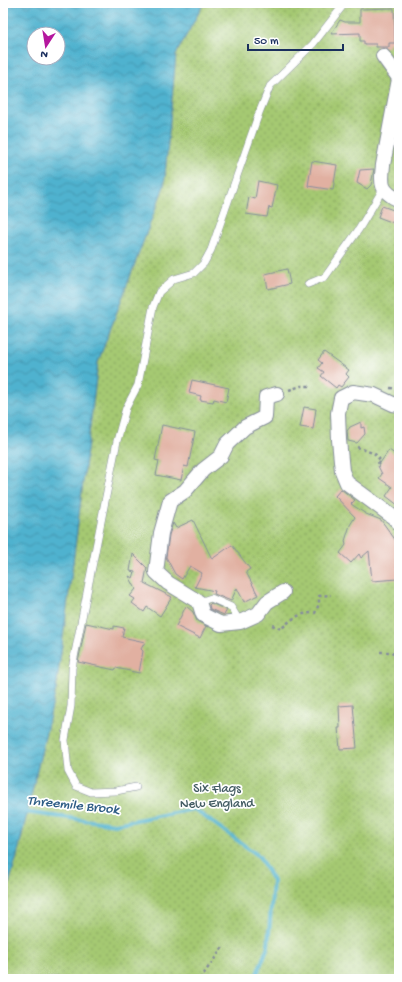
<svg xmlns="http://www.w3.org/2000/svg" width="402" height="982" font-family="'Gochi Hand',sans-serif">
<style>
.park{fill:url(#park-dots);stroke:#607c68}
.water{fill:url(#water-waves);stroke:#367096;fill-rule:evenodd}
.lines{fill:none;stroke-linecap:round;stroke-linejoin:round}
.stream{stroke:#50b2cf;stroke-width:4}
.building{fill:#e1b0a1}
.lane-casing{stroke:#868e9b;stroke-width:8}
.street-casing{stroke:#868e9b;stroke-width:16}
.path{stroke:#868e9b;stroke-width:2.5;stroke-dasharray:3 3;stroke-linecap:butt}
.lane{stroke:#fff;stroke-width:7}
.street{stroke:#fff;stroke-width:14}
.labels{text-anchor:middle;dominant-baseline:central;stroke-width:3.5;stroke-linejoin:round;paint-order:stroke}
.park-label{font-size:13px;fill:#445d64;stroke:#fff}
.water-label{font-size:14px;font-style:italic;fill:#2e5d86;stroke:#fff}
</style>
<defs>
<pattern id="park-dots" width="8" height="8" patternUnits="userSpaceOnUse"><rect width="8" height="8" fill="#a5c972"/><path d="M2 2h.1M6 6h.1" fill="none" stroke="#86a461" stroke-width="1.8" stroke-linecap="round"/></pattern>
<pattern id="water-waves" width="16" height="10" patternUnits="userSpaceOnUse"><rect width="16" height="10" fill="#50b2cf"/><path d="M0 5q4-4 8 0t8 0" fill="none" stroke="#4291ab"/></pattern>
</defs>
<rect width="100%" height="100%" fill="#fff"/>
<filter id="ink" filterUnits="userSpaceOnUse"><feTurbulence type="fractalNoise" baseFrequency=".025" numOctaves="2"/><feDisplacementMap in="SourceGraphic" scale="8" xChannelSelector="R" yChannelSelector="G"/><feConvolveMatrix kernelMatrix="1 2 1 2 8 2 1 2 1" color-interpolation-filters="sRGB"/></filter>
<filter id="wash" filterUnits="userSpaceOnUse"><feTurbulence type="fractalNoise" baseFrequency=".012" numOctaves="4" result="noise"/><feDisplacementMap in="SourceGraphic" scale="16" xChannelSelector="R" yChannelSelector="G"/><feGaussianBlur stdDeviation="0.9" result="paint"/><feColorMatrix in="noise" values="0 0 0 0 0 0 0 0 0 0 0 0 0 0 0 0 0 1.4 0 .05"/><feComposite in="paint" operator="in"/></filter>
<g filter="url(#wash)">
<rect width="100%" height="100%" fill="#f1edd8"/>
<path class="park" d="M204,3H399V979H3V905L17,856L56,689L75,547L98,362L164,186L176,54Z"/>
<path class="water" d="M3,3H204L176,54L164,186L98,362L75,547L56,689L17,856L3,905ZM34,34H58V58H34Z"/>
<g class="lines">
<path class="stream" d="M24,812L115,824L194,809L259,856L273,881L268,946L255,979"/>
</g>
<g id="blocks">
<g class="building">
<path d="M394,8L395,43H389V47H376V44H364V41H360V33L331,34L340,20L345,22H360V9Z"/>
<path d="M312,161L337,165L333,190L308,186Z"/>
<path d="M374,169L371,185L367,189L357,183L360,170Z"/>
<path d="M258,181L277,185L272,208L269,207L267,217L246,214L249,197L255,199Z"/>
<path d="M382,206L399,212V225L378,217Z"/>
<path d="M287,269L290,284L268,289L265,274Z"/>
<path d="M324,352L349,370L346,374L349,377L341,387L338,385L336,388L321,376L324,372L318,368L322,363L318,360Z"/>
<path d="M192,380L229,388L226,402L214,399L213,402L200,400L201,396L189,393Z"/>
<path d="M304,407L316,409L313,429L300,427Z"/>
<path d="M361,422V428L364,427L365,434L357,443L348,441L347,431L350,427Z"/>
<path d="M162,425L195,432L188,467L184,466L181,480L156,475L159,461L155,460Z"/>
<path d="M389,450L399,457V506L386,496L392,487L379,478L382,474L378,466Z"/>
<path d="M341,489L355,500L351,504L366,514L381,520L399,545L398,579L372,581L369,551L361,558L359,554L351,563L340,553L346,545L345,541L350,525L355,517L335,496Z"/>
<path d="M193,520L212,559L232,545L250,569L246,572L258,595L244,602L237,588L231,601L214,594L215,591L195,587L202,573L190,566L182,579L175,574L166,557L169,535L173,523L176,528Z"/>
<path d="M133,554L147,568L144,583L172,597L160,616L147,607L144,612L132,603L135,599L130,596L136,589L129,576L133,578L135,572L130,571Z"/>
<path d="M211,603L227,610L224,615L210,609L209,605Z"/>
<path d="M186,606L193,612L197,621L208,627L206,626L200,638L176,626Z"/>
<path d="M86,623L114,629V626L124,628L122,637L145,642L141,649L143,651L139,673L116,668L115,670L78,662Z"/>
<path d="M353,705L357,748L340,749L338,728H340L339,706Z"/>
</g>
</g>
</g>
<g filter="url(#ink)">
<use href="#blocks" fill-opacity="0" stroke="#868e9b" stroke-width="1"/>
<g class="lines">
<defs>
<g id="lane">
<path d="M308,284L325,277L359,229L383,189"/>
<path d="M199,602L211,598L231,607L240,622"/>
<path d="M136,787L116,791L91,792L76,786L68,771L65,740L71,706L72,668L117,441L126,408L138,385L153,307L159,292L174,279L194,273L204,263L211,250L259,113L270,86L313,44L345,3"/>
</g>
<g id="street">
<path d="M383,56L399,78"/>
<path d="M399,79L383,165C381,184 380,191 399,200"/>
<path d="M277,394L266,397L265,417L245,427L227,444L221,456L203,470L185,491L170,501L161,533L156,572L168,583L199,602L203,615L221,624L240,622L258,614L267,602L283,592"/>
<path d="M399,405L393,404L374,395L353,392L341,398L338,413L339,440L342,471L347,483L393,517L399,523"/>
</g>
</defs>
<use href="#lane" class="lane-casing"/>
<use href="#street" class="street-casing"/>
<g class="path">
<path d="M390,388L399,389"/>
<path d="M289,390L301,386H312"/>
<path d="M357,447L375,454L381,461L377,464"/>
<path d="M272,625L281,629C293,618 298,613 315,613L319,604V596L331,595"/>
<path d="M380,652H392L399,665"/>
<path d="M200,979L223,947"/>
</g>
<use href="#lane" class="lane"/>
<use href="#street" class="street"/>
</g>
</g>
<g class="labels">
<g class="park-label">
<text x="217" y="789">Six Flags<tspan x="217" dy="15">New England</tspan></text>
</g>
<g class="water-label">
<text transform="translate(73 806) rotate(6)">Threemile Brook</text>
</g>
</g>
<rect width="402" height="982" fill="none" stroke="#fff" stroke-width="16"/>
<g transform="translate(46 46) rotate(192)"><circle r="19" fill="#ffffff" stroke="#a4acbf"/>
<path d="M0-3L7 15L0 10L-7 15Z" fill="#b5179e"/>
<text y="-6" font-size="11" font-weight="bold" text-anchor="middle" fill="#1b2f5e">N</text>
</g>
<path d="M248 44v6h95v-6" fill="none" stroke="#1b2f5e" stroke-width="2"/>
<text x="254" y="44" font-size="12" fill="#1b2f5e" stroke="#ffffff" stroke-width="3" paint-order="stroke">50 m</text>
</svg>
